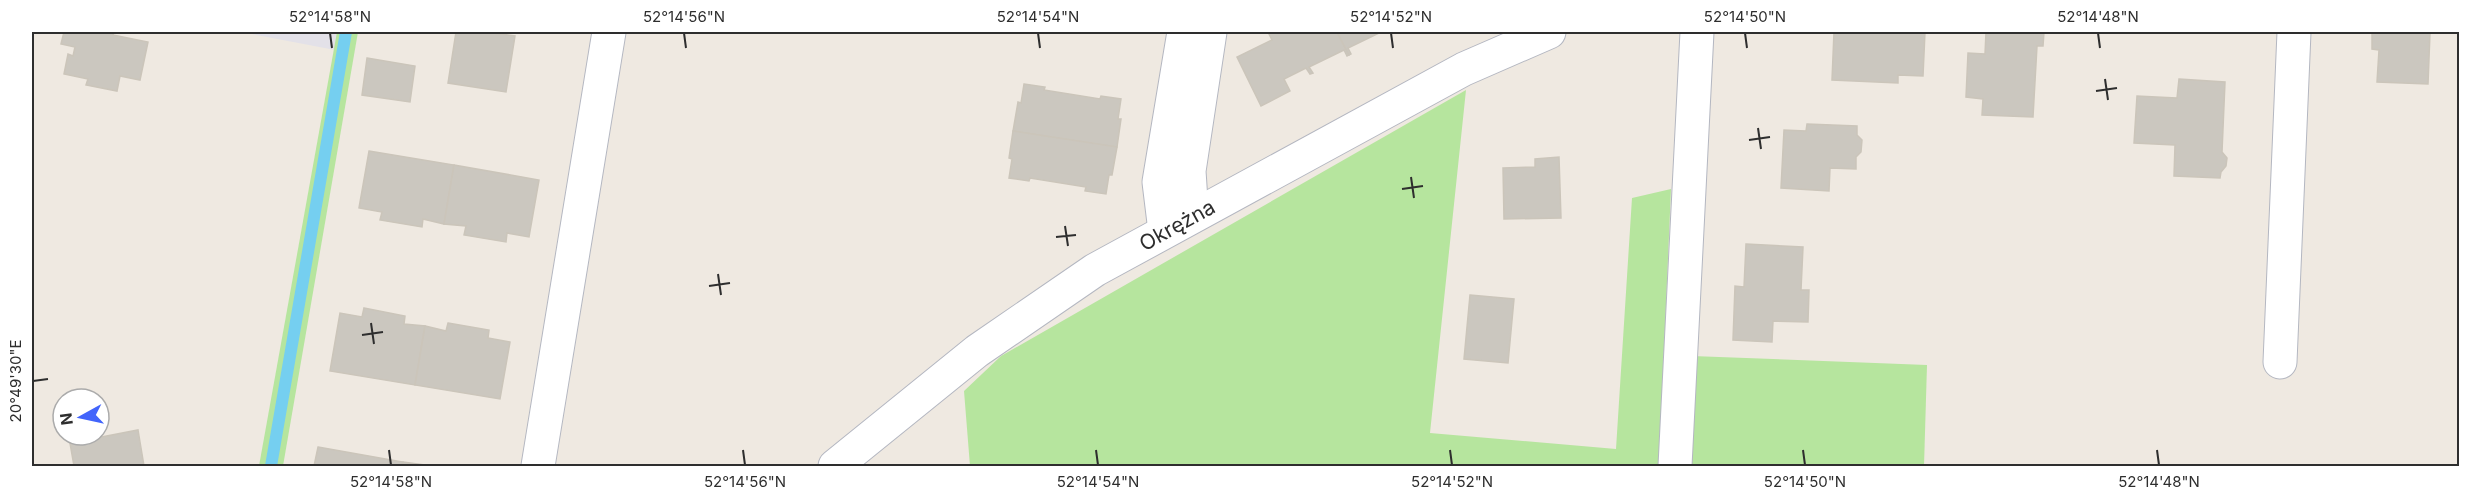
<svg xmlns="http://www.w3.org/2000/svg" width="2491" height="498" font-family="Inter,sans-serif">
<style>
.industrial{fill:#e3e1e8}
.green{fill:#b6e59e}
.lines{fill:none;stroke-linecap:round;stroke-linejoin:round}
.stream{stroke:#75cff0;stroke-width:12}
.building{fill:#cbc7bf;stroke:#cbc5ba;stroke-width:1.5}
.minor-casing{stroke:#b4b7c1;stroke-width:35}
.minor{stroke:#fff;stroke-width:33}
.ticks{fill:none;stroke:#2e2e2e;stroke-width:2}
.labels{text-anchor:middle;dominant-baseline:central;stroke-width:6;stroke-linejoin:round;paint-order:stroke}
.street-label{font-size:21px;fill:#2e2e2e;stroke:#fff}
.neatline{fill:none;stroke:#2e2e2e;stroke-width:2}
.ticks-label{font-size:15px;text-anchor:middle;fill:#2e2e2e}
</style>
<rect width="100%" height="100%" fill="#efe9e1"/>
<path class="industrial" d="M241,32H337L335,50Z"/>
<g class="green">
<path d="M337,32H358L283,466H259Z"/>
<path d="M1466,90L1430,433L1616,449L1632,198L1671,189L1659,466H970L964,391L1001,356Z"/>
<path d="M1692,356L1927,365L1924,466H1688Z"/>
</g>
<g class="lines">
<path class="stream" d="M271,466L346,32"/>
</g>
<g class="building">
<path d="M64,32H114L113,35L148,42L140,80L120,76L117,91L86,85L88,79L64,74L68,54L73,56L75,47L61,44Z"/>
<path d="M456,32H486L515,36L506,92L448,83Z"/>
<path d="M1268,32H1337L1349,55L1347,56L1344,50L1309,67L1313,73L1310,74L1306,68L1284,79L1290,91L1261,106L1237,57L1272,40Z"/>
<path d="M1337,32H1381L1348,48L1351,54L1349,55Z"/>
<path d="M1834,32H1925L1923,76L1898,75V83L1832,80Z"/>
<path d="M1986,32H2044L2043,46H2037L2033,117L1982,115L1983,99L1966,97L1968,53L1985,54Z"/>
<path d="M2372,32H2426L2430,33L2428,84L2377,82L2379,50L2372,49Z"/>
<path d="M367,58L415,66L410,102L362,95Z"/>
<path d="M2179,79L2225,82L2222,152L2227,158L2226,166L2221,172L2220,178L2174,176L2175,145L2134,143L2137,96L2177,98Z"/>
<path d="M1024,84L1045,87L1044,90L1100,99L1101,96L1121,99L1118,119H1121L1117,147L1013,131L1018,102L1021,103Z"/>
<path d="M1807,124L1857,126V135L1862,140L1861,152L1856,157V169L1830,168L1829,191L1781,188L1784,130L1806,131Z"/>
<path d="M1013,131L1117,147L1112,175H1109L1106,194L1085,191L1086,187L1030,178L1029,181L1009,178L1012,159L1009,158Z"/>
<path d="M369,151L454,165L444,224L423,219L422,227L380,220L382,212L359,208Z"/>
<path d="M1559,157L1561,218L1504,219L1503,168L1535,167V159Z"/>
<path d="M454,165L539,180L529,237L507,233L506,242L464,235L466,226L444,224Z"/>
<path d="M1746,244L1803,247L1801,290H1809L1808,322L1773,321L1772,342L1733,340L1735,286L1744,287Z"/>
<path d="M1470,295L1514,299L1508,363L1464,359Z"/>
<path d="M364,308L405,316L404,324L425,326L415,385L330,371L340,313L362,317Z"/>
<path d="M448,323L489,330L488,338L510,342L500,399L415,385L425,326L446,331Z"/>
<path d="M138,430L144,466H74L70,443Z"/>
<path d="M318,447L403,462L402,466H314Z"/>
<path d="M403,462L432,466H402Z"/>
</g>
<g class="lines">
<defs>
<g id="minor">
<path d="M1192,216L1189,171L1210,32"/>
<path d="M1165,231L1159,182L1184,32"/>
<path d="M2280,362L2294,32"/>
<path d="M538,466L609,32"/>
<path d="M835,466L977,351L1095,270L1464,69L1549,32"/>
<path d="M1675,466L1697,32"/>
</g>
</defs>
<use href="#minor" class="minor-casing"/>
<use href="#minor" class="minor"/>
</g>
<path class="ticks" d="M330,33L332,48M684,33L686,48M1038,33L1040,48M1391,33L1393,48M1745,33L1747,48M2098,33L2100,48M2105,79L2108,100M2096,91L2117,88M1758,128L1761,149M1749,140L1770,137M1411,177L1414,198M1402,189L1423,186M1065,226L1068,246M1056,237L1076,235M718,274L721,295M709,286L730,283M371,323L374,344M362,335L383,332M33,381L48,379M389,450L391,465M743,450L745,465M1096,450L1098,465M1450,450L1452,465M1803,450L1805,465M2157,450L2159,465"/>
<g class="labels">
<g class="street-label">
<text transform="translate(1177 225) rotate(-29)">Okrężna</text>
</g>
</g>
<rect width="2491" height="498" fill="none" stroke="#ffffff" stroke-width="66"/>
<g transform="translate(81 417) rotate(262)"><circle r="28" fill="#ffffff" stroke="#ababab" stroke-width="1.5"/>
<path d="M0-4.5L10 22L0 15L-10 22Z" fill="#4264fb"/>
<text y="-9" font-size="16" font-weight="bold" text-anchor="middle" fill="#2e2e2e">N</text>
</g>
<rect x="33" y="33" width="2425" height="432" class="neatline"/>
<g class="ticks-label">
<text x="330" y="22">52°14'58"N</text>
<text x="684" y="22">52°14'56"N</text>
<text x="1038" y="22">52°14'54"N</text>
<text x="1391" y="22">52°14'52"N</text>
<text x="1745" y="22">52°14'50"N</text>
<text x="2098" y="22">52°14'48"N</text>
<text transform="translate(16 381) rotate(-90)" y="5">20°49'30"E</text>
<text x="391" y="487">52°14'58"N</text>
<text x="745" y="487">52°14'56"N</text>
<text x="1098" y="487">52°14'54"N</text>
<text x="1452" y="487">52°14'52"N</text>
<text x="1805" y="487">52°14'50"N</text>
<text x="2159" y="487">52°14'48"N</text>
</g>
</svg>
